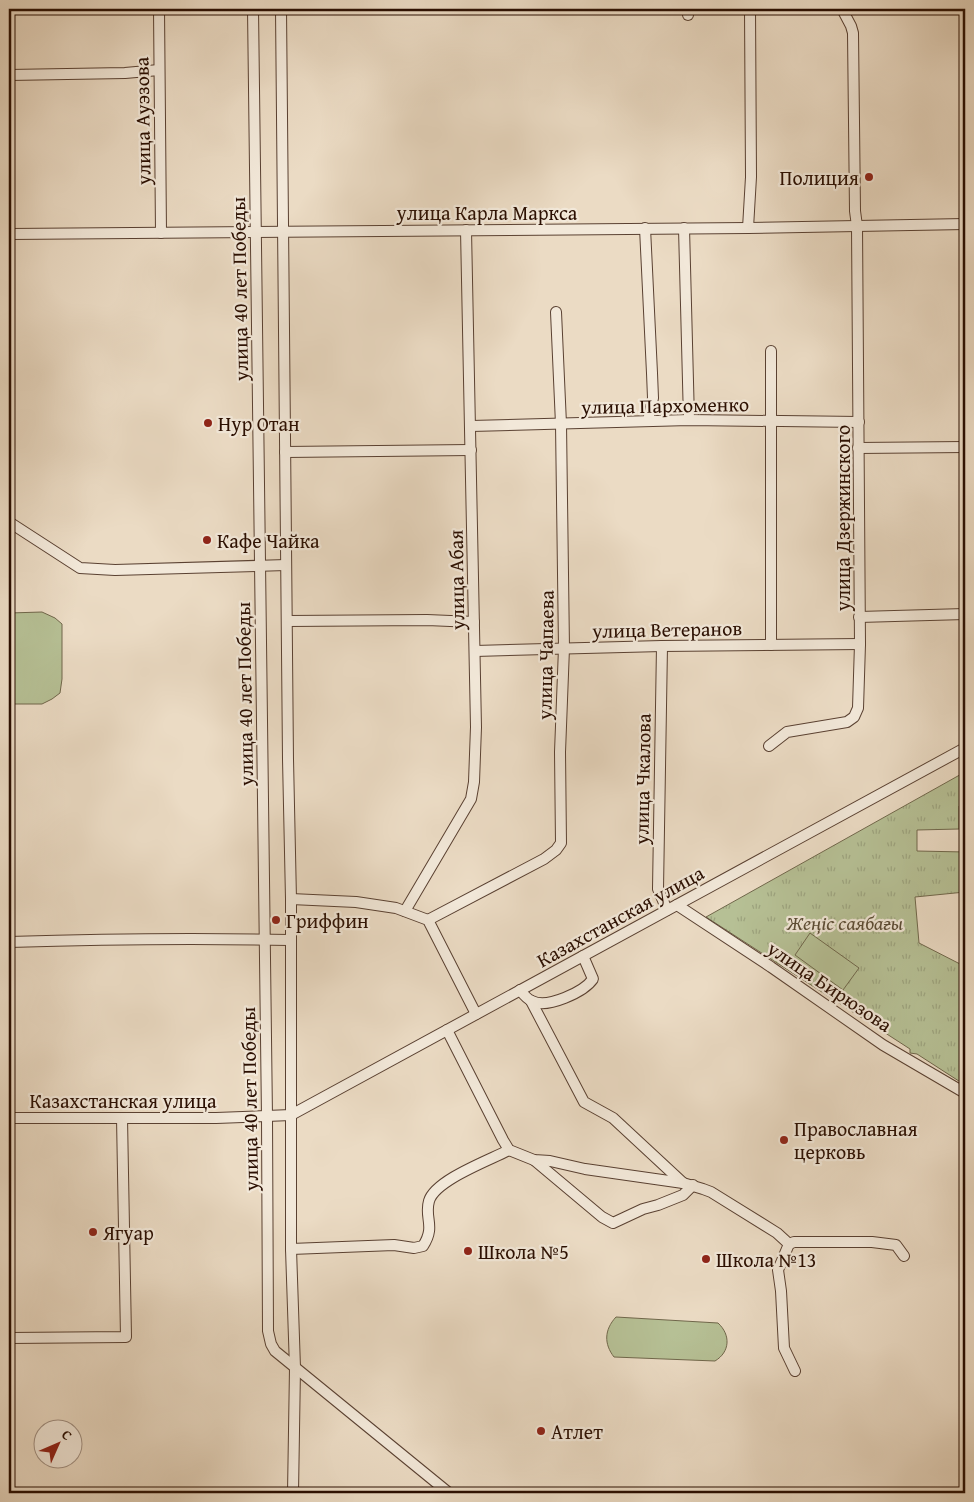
<svg xmlns="http://www.w3.org/2000/svg" width="974" height="1502" font-family="'Gentium Book Plus',serif">
<style>
.grass{fill:url(#grass-tufts);stroke:#70674b}
.pitch{fill:#b6c095;stroke:#70674b}
.lines{fill:none;stroke-linecap:round;stroke-linejoin:round}
.minor-casing{stroke:#5a4132;stroke-width:12}
.minor{stroke:#f2e8d9;stroke-width:10}
.poi-dot{fill:#8f2418;stroke:#f2e8d9;stroke-width:2}
.labels{text-anchor:middle;dominant-baseline:central;stroke-width:4.5;stroke-linejoin:round;paint-order:stroke}
.street-label{font-size:20px;fill:#2a0e01;stroke:#f2e8d9}
.poi-label{font-size:20px;fill:#2a0e01;stroke:#f2e8d9;text-anchor:start}
.park-label{font-size:20px;font-style:italic;fill:#5b4c35;stroke:#f2e8d9}
</style>
<defs>
<pattern id="grass-tufts" width="24" height="20" patternUnits="userSpaceOnUse" patternTransform="scale(1.25)"><rect width="24" height="20" fill="#b6c095"/><path d="M3 7l-1-3M5 7V3M7 7l1-3M15 17l-1-3M17 17v-4M19 17l1-3" fill="none" stroke="#9da47f"/></pattern>
</defs>
<rect width="100%" height="100%" fill="#ebdbc4"/>
<filter id="stains"><feTurbulence type="fractalNoise" baseFrequency=".004" numOctaves="4"/><feColorMatrix values="0 0 0 0 .2 0 0 0 0 .09 0 0 0 0 .02 0 0 0 .5 -.17"/></filter>
<radialGradient id="worn" r=".72"><stop offset=".6" stop-color="#630" stop-opacity="0"/><stop offset="1" stop-color="#630" stop-opacity=".3"/></radialGradient>
<path class="grass" d="M965,772V806H959V829L917,830V851L965,852V892L915,897L919,943L962,965V982L965,983V1085L917,1054L910,1053V1049L706,917Z"/>
<g class="pitch">
<path d="M42,612L55,618L62,624V679L60,693L52,699L42,704H9V613Z"/>
<path d="M810,933L859,968L843,990L795,955Z"/>
<path d="M616,1317L718,1323C731,1335 730,1352 715,1361L614,1357C604,1344 604,1330 616,1317Z"/>
</g>
<g class="lines">
<defs>
<g id="minor">
<path d="M159,9L161,233"/>
<path d="M253,9L267,1117L268,1331L271,1344L275,1351L449,1493"/>
<path d="M281,9L288,759L291,899V1249L295,1368L293,1493"/>
<path d="M688,15V9"/>
<path d="M9,75L125,73L159,70"/>
<path d="M645,228L652,373L653,398L648,421"/>
<path d="M684,228L689,420"/>
<path d="M748,228L751,177L750,9"/>
<path d="M9,234L748,228L965,224"/>
<path d="M471,426L689,420L859,422"/>
<path d="M858,448L965,447"/>
<path d="M285,452L471,450"/>
<path d="M9,522L80,568L115,570L286,565"/>
<path d="M859,617L965,614"/>
<path d="M287,621L427,620L474,622"/>
<path d="M771,645V351"/>
<path d="M662,646L658,889L667,910"/>
<path d="M475,651L662,646L860,644"/>
<path d="M769,746L787,732L847,722L854,717L858,708L860,644L857,226L855,211L853,33L851,26L842,9"/>
<path d="M291,899L356,902L396,908L428,920L476,1014"/>
<path d="M677,905L771,967L883,1045L965,1093"/>
<path d="M405,911L471,799L474,782L476,727L466,230"/>
<path d="M428,920L544,859L556,850L561,843L560,752L564,648L561,424L556,312"/>
<path d="M9,942C103,939 196,938 290,940"/>
<path d="M520,990C523,994 527,999 532,1001C547,1009 584,992 593,979L583,956"/>
<path d="M531,1001L584,1102L613,1118L683,1183"/>
<path d="M447,1030L503,1140L509,1150L534,1160L550,1161L585,1169L683,1183L703,1189L711,1192L777,1233L789,1244L794,1242H872L896,1245L904,1256"/>
<path d="M9,1118H216L291,1115L965,748"/>
<path d="M534,1160L602,1217L613,1223L643,1209L658,1205L683,1195L693,1185"/>
<path d="M789,1244L778,1270L781,1291L784,1348L795,1371"/>
<path d="M291,1249L394,1245L414,1248L423,1246C436,1226 424,1218 429,1201C435,1180 490,1160 509,1150"/>
<path d="M9,1338L126,1337L122,1118"/>
</g>
</defs>
<use href="#minor" class="minor-casing"/>
<use href="#minor" class="minor"/>
</g>
<g class="poi-dot">
<circle cx="869" cy="177" r="5"/>
<circle cx="208" cy="423" r="5"/>
<circle cx="207" cy="540" r="5"/>
<circle cx="276" cy="920" r="5"/>
<circle cx="784" cy="1140" r="5"/>
<circle cx="93" cy="1232" r="5"/>
<circle cx="468" cy="1251" r="5"/>
<circle cx="706" cy="1259" r="5"/>
<circle cx="541" cy="1431" r="5"/>
</g>
<g class="labels">
<g class="street-label">
<text transform="translate(142 121) rotate(-91)">улица Ауэзова</text>
<text x="487" y="212">улица Карла Маркса</text>
<text transform="translate(239 289) rotate(-91)">улица 40 лет Победы</text>
<text transform="translate(665 405) rotate(-1)">улица Пархоменко</text>
<text transform="translate(842 518) rotate(-90)">улица Дзержинского</text>
<text transform="translate(456 580) rotate(-91)">улица Абая</text>
<text transform="translate(667 629) rotate(-1)">улица Ветеранов</text>
<text transform="translate(545 655) rotate(-89)">улица Чапаева</text>
<text transform="translate(244 694) rotate(-91)">улица 40 лет Победы</text>
<text transform="translate(642 779) rotate(-89)">улица Чкалова</text>
<text transform="translate(620 916) rotate(-29)">Казахстанская улица</text>
<text transform="translate(830 986) rotate(34)">улица Бирюзова</text>
<text transform="translate(249 1099) rotate(-91)">улица 40 лет Победы</text>
<text x="123" y="1100">Казахстанская улица</text>
</g>
<g class="poi-label">
<text x="859" y="177" text-anchor="end">Полиция</text>
<text x="218" y="423">Нур Отан</text>
<text x="217" y="540">Кафе Чайка</text>
<text x="286" y="920">Гриффин</text>
<text x="794" y="1128">Православная<tspan x="794" dy="23">церковь</tspan></text>
<text x="103" y="1232">Ягуар</text>
<text x="478" y="1251">Школа №5</text>
<text x="716" y="1259">Школа №13</text>
<text x="551" y="1431">Атлет</text>
</g>
<g class="park-label">
<text x="845" y="922">Жеңіс саябағы</text>
</g>
</g>
<rect width="974" height="1502" fill="none" stroke="#ebdbc4" stroke-width="30"/>
<rect x="10" y="10" width="954" height="1482" fill="none" stroke="#2a0e01" stroke-width="2.5"/>
<rect x="15" y="15" width="944" height="1472" fill="none" stroke="#2a0e01"/>
<g transform="translate(58 1444) rotate(45)"><circle r="24" fill="#f2e8d9" stroke="#a29183"/>
<path d="M0-4L9 19L0 12L-9 19Z" fill="#8f2418"/>
<text y="-8" font-size="14" font-weight="bold" text-anchor="middle" fill="#2a0e01">С</text>
</g>
<rect width="100%" height="100%" filter="url(#stains)"/>
<rect width="100%" height="100%" fill="url(#worn)"/>
</svg>
